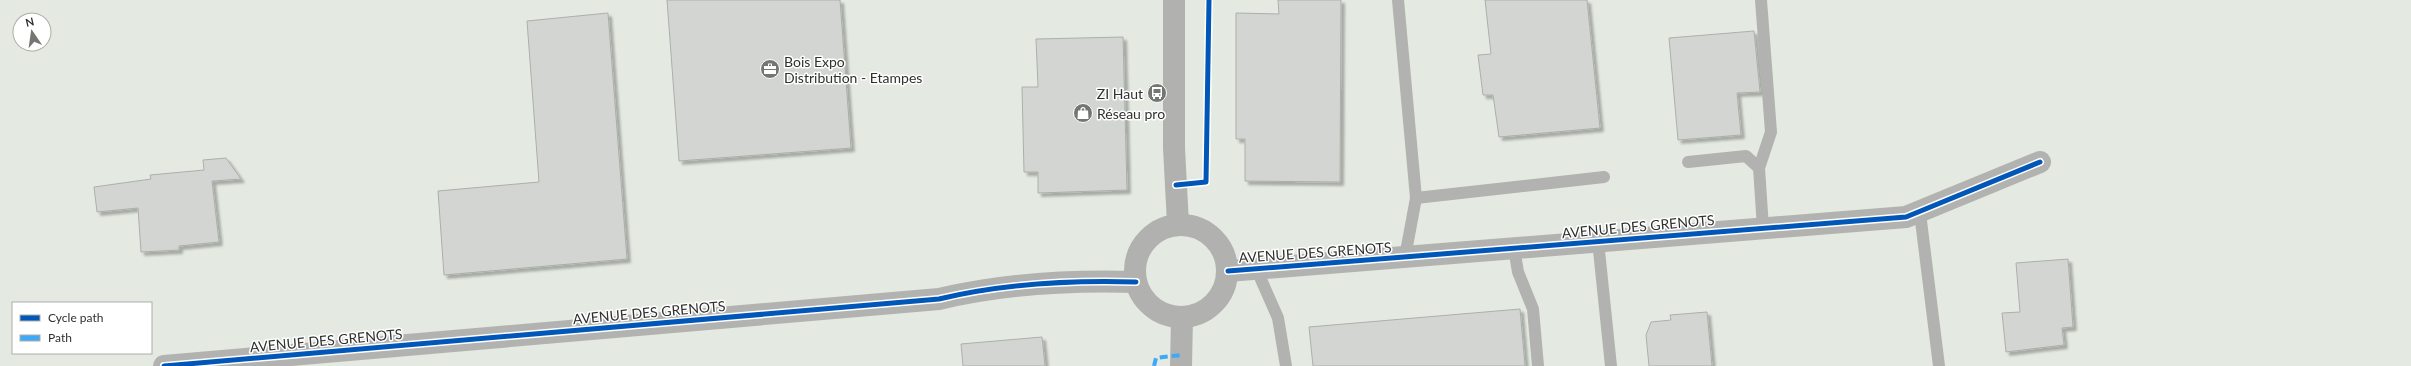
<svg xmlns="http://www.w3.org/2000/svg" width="2411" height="366" font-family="Lato,sans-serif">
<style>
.built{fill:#e4eae1;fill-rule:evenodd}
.building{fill:#d2d5d2;stroke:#acafac;filter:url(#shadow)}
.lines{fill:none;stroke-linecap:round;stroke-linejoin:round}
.lane{stroke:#b2b3b0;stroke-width:12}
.street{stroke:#b2b3b0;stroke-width:22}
.secondary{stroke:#b1b2b0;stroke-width:22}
.quiet{stroke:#3fa9f5;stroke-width:4;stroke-dasharray:8 4;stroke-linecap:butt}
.cycleway-casing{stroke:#fff;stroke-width:8}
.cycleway{stroke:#0057b8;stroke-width:5}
.labels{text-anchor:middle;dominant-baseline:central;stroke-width:3;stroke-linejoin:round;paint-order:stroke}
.poi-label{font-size:14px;fill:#2f312e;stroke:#fff;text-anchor:start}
.street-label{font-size:14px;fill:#2f312e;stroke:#fff}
</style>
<defs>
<filter id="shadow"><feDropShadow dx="3.5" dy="3.5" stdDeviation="1" flood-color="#0004"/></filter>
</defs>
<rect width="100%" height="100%" fill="#f3f6f1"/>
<path class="built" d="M0,0H2411V366H0ZM20,20H44V44H20ZM13,303H151V353H13Z"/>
<g class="building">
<path d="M667,0H840L851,148L679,161Z"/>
<path d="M1278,0H1341L1340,182L1245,181V139H1236V13L1279,14Z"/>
<path d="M1485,0H1587L1600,128L1499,137L1493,95H1483L1478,55L1491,54Z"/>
<path d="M608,13L627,259L444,275L438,191L539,182L527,21Z"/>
<path d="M1754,31L1760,92L1737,93L1741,135L1678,140L1669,38Z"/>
<path d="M1123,37L1127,190L1038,193V172H1024L1022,87H1038L1036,39Z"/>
<path d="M226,158L241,179L212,181L219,242L179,246V250L141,252L138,208L97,212L94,187L151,179L150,175L204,170L203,160Z"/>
<path d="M2068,259L2073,327L2062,328L2064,345L2006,352L2002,313L2020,312L2016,263Z"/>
<path d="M1520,309L1525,366H1313L1309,327Z"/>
<path d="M1707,312L1712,366H1649L1646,335L1651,322L1671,320L1670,315Z"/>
<path d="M1042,337L1045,366H963L961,344Z"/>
</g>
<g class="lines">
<g class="lane">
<path d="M1398,0L1416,198L1405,257"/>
<path d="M1688,162L1746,156L1759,168L1763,228"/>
<path d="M1759,168L1771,132L1761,0"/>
<path d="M1416,198L1604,177"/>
<path d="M1920,213L1939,366"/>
<path d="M1598,241L1611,366"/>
<path d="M1514,248L1518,272L1533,309L1538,366"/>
<path d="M1256,268L1278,318L1286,366"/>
</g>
<g class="street">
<path d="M1228,271L1906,217L2040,162"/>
<path d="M164,366L939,299C1002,284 1071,280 1136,282"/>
</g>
<g class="secondary">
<path d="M1174,0V148L1178,224"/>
<circle cx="1181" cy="271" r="46"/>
<path d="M1181,366L1182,317"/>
</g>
<path class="quiet" d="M1154,366L1156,358L1181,355"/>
<defs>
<g id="cycleway">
<path d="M1176,185L1206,182L1209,0"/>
<path d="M1228,271L1906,217L2040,162"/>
<path d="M164,366L939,299C1002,284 1071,280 1136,282"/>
</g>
</defs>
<use href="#cycleway" class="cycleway-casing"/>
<use href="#cycleway" class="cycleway"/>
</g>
<defs>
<symbol id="office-disc" viewBox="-11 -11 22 22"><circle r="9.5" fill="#747672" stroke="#fff"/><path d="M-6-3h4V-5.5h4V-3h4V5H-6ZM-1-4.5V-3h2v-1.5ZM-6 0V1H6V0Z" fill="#fff"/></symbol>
<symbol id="bus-disc" viewBox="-11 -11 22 22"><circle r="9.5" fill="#747672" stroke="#fff"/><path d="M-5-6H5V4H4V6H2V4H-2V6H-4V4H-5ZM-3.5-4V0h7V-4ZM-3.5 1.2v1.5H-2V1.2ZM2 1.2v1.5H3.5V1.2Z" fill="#fff"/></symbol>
<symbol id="shop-disc" viewBox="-11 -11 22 22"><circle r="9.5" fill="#747672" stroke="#fff"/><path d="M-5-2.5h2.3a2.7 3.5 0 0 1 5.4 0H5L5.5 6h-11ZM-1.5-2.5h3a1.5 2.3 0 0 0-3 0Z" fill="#fff"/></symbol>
</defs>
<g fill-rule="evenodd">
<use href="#office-disc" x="759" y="58" width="22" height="22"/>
<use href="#bus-disc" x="1146" y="82" width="22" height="22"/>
<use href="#shop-disc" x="1072" y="102" width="22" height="22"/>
</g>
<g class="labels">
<g class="poi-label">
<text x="784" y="61">Bois Expo<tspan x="784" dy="16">Distribution - Etampes</tspan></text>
<text x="1143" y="93" text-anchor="end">ZI Haut</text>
<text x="1097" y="113">Réseau pro</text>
</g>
<g class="street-label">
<text transform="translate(1638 226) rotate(-5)">AVENUE DES GRENOTS</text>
<text transform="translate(1315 252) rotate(-4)">AVENUE DES GRENOTS</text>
<text transform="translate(649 312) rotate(-5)">AVENUE DES GRENOTS</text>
<text transform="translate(326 340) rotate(-5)">AVENUE DES GRENOTS</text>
</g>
</g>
<rect x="12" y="302" width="140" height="52" fill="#ffffff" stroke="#acadab"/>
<rect x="20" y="315" width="20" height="6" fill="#0057b8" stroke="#acadab"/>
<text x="48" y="322" font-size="12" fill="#2f312e">Cycle path</text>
<rect x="20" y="335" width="20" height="6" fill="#3fa9f5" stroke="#acadab"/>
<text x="48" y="342" font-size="12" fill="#2f312e">Path</text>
<g transform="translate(32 32) rotate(347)"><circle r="19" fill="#ffffff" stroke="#acadab"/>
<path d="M0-3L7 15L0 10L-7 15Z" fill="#747672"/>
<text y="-6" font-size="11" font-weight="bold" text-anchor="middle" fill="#2f312e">N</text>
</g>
</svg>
